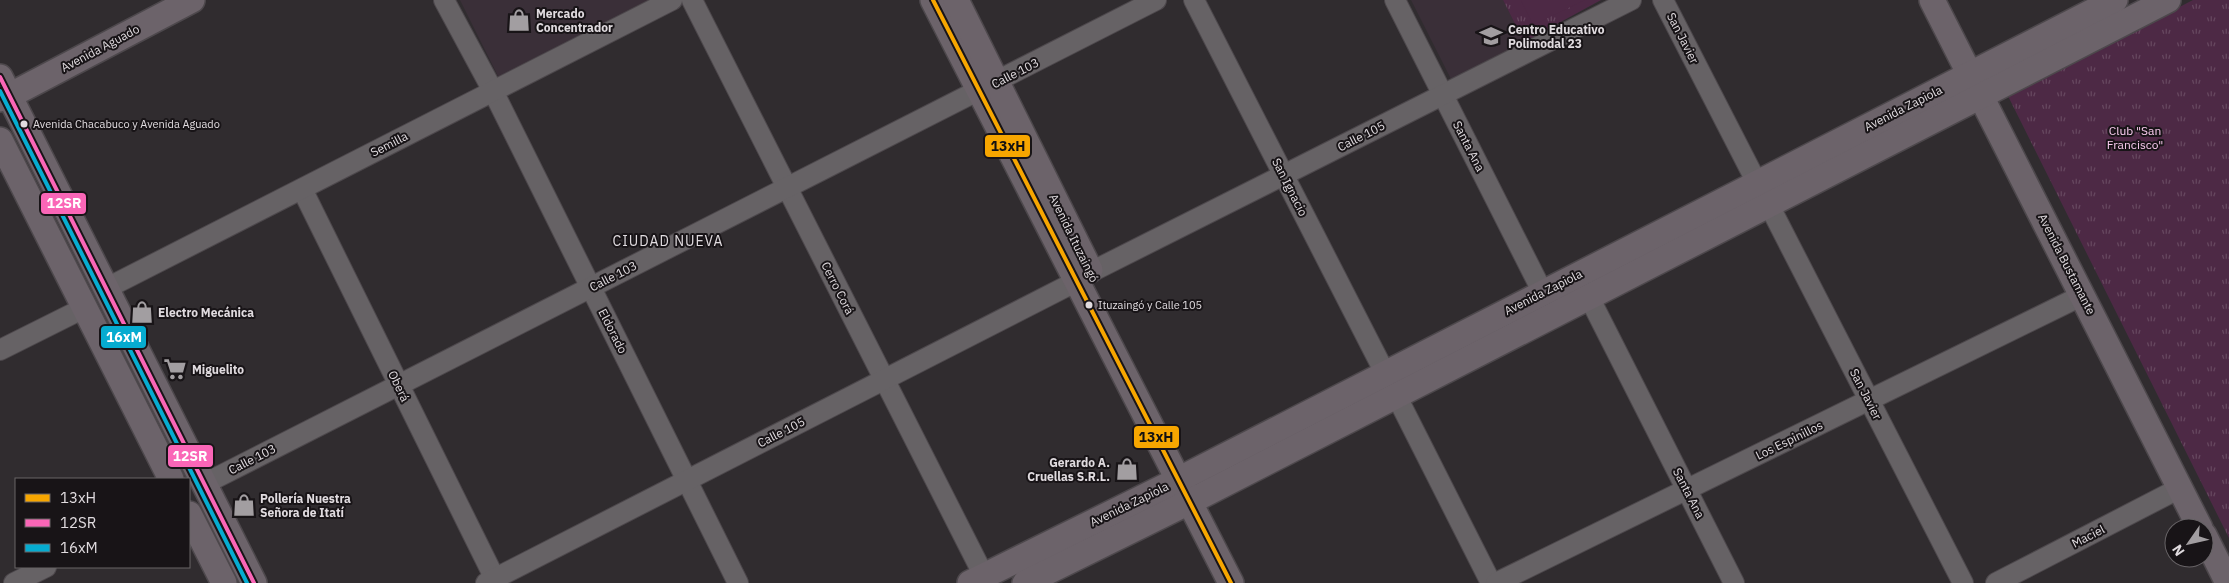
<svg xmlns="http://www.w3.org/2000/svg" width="2229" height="583" font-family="'IBM Plex Sans',sans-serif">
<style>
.built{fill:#3a2f38}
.grass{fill:url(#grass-tufts)}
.pitch{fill:#4d2945}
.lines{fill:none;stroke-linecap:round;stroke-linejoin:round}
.minor-casing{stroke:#4d484c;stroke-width:22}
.major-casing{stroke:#4d484c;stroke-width:28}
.minor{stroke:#666265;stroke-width:20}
.major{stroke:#6c636a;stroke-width:25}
.bus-1-casing{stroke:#181417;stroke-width:8}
.bus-2-casing{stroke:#181417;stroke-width:8}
.bus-3-casing{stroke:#181417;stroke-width:8}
.bus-1{stroke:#f7a600;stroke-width:4}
.bus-2{stroke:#fa66b7;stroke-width:4}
.bus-3{stroke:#06acd0;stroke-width:4}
.bus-dot{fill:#e0dbdf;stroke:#181417;stroke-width:2}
.labels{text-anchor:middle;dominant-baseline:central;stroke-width:4;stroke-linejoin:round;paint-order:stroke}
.bus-label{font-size:11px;fill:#e0dbdf;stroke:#181417;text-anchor:start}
.poi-label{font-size:12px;font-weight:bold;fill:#e0dbdf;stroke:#181417;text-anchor:start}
.street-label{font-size:12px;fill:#e0dbdf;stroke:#181417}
.park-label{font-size:12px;fill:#facbef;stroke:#181417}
.neighbourhood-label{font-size:14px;letter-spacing:1px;fill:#e0dbdf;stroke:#181417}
.line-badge{stroke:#181417;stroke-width:2}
.badge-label{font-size:14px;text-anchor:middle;font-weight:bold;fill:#fff}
.pale-badge-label{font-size:14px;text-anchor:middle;font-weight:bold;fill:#111}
</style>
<defs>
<pattern id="grass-tufts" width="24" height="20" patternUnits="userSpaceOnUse" patternTransform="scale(1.25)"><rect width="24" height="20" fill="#4d2945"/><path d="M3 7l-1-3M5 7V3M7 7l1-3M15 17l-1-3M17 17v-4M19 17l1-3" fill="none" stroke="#66475f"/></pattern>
</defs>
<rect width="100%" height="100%" fill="#302c2f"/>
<g class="built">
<path d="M460,0H654L499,78Z"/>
<path d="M1411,0H1503L1524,42L1451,79Z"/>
</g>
<g class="grass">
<path d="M1503,0H1601L1524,42Z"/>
<path d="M2193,0H2229V538L2008,96Z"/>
</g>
<path class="pitch" d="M1521,0H1585L1533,25Z"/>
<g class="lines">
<defs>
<g id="minor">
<path d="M444,0L493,91L738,583"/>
<path d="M692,0L984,576"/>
<path d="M1194,0L1385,373"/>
<path d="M1395,0L1543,293"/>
<path d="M1663,0L1757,183"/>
<path d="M302,189L497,583"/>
<path d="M1769,205L1963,583"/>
<path d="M1091,272L1631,0"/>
<path d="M105,289L672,0"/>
<path d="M1589,297L1734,583"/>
<path d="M0,350L84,308"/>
<path d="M1396,395L1491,583"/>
<path d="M204,484L1156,0"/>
<path d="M14,583L46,567"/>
<path d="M486,583L1077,281"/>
<path d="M1496,583L2083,295"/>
<path d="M1996,583L2180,488"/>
</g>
<g id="major">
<path d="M933,0L1231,583"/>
<path d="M956,0L1090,270"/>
<path d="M1932,0L2200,528"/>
<path d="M0,77L254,583"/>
<path d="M0,99L9,96L192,0"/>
<path d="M0,140L171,479"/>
<path d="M189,514L224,583"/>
<path d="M2204,535L2228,583"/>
<path d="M970,583L1178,480L2115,0"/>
<path d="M1025,583L1203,495L2168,0"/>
</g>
</defs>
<use href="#minor" class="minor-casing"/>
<use href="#major" class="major-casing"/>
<use href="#minor" class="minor"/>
<use href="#major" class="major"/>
<defs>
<path id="bus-1" d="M933,0L1231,583"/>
<path id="bus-2" d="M0,77L254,583"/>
<path id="bus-3" d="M0,91L247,583"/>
</defs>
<use href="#bus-1" class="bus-1-casing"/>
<use href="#bus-2" class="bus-2-casing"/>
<use href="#bus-3" class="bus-3-casing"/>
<use href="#bus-1" class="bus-1"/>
<use href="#bus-2" class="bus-2"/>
<use href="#bus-3" class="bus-3"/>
</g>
<defs>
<symbol id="shop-bare" viewBox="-9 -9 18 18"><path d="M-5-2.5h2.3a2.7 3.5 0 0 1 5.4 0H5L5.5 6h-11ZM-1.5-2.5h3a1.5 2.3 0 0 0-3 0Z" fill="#a29ea1" stroke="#181417" stroke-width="2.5" paint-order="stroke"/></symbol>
<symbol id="school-bare" viewBox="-9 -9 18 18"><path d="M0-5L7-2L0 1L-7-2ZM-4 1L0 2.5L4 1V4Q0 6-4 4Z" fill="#a29ea1" stroke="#181417" stroke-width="2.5" paint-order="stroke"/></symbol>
<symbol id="supermarket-bare" viewBox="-9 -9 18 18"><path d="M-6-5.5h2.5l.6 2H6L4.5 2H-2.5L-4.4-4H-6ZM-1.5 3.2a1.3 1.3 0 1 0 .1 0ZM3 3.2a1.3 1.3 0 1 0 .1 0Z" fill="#a29ea1" stroke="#181417" stroke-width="2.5" paint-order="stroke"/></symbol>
</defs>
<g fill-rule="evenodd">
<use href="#shop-bare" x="503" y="4" width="32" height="32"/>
<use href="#school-bare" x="1475" y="20" width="32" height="32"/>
<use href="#shop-bare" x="126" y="296" width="32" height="32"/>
<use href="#supermarket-bare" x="159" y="353" width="32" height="32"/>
<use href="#shop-bare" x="1111" y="453" width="32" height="32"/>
<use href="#shop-bare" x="228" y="489" width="32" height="32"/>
</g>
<g class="bus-dot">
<circle cx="24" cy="124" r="4.5"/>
<circle cx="1089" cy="305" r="4.5"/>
</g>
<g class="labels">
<g class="bus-label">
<text x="33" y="124">Avenida Chacabuco y Avenida Aguado</text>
<text x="1098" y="305">Ituzaingó y Calle 105</text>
</g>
<g class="poi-label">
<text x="536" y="13">Mercado<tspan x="536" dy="14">Concentrador</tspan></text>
<text x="1508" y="29">Centro Educativo<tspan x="1508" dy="14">Polimodal 23</tspan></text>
<text x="158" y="312">Electro Mecánica</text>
<text x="192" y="369">Miguelito</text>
<text x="1110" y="462" text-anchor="end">Gerardo A.<tspan x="1110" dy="14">Cruellas S.R.L.</tspan></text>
<text x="260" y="498">Pollería Nuestra<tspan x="260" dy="14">Señora de Itatí</tspan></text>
</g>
<g class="street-label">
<text transform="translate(1683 38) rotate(63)">San Javier</text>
<text transform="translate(100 48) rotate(-28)">Avenida Aguado</text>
<text transform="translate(1015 73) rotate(-27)">Calle 103</text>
<text transform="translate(1903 108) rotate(-27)">Avenida Zapiola</text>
<text transform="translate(1361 136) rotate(-27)">Calle 105</text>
<text transform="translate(389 144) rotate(-27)">Semilla</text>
<text transform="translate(1469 146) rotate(63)">Santa Ana</text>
<text transform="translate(1290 187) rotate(63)">San Ignacio</text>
<text transform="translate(1074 238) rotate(64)">Avenida Ituzaingó</text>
<text transform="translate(2067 264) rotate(63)">Avenida Bustamante</text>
<text transform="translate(613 276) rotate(-27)">Calle 103</text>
<text transform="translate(838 288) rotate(63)">Cerro Corá</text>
<text transform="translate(1543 292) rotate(-27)">Avenida Zapiola</text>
<text transform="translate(613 331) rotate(63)">Eldorado</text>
<text transform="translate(399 386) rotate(64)">Oberá</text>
<text transform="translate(1866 394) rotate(63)">San Javier</text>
<text transform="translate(781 432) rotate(-27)">Calle 105</text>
<text transform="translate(1789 440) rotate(-26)">Los Espinillos</text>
<text transform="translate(252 459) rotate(-27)">Calle 103</text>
<text transform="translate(1689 493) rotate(63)">Santa Ana</text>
<text transform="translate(1129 504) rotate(-26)">Avenida Zapiola</text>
<text transform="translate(2088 536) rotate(-27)">Maciel</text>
</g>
<g class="park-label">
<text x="2135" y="130">Club "San<tspan x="2135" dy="14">Francisco"</tspan></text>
</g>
<g class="neighbourhood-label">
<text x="668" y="241">CIUDAD NUEVA</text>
</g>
</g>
<g class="line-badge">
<rect x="984" y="134" width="47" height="24" rx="5" fill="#f7a600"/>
<rect x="40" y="192" width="47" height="23" rx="5" fill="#fa66b7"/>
<rect x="100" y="325" width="47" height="24" rx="5" fill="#06acd0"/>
<rect x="1133" y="425" width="47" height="24" rx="5" fill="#f7a600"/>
<rect x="167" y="444" width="47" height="24" rx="5" fill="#fa66b7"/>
</g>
<g class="badge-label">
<text x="64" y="208">12SR</text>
<text x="124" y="342">16xM</text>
<text x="190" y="461">12SR</text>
</g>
<g class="pale-badge-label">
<text x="1008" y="151">13xH</text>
<text x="1156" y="442">13xH</text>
</g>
<rect x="15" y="478" width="175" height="90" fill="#181417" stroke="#686467"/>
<rect x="25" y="494" width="25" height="8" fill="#f7a600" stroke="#686467"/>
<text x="60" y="503" font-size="15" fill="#e0dbdf">13xH</text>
<rect x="25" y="519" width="25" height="8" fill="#fa66b7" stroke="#686467"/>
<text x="60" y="528" font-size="15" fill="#e0dbdf">12SR</text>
<rect x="25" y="544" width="25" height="8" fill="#06acd0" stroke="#686467"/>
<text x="60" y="553" font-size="15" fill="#e0dbdf">16xM</text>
<g transform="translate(2189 543) rotate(236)"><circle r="24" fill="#181417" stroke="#686467"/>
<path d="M0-4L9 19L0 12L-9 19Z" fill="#a29ea1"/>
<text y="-8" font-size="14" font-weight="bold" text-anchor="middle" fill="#e0dbdf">N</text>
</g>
</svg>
